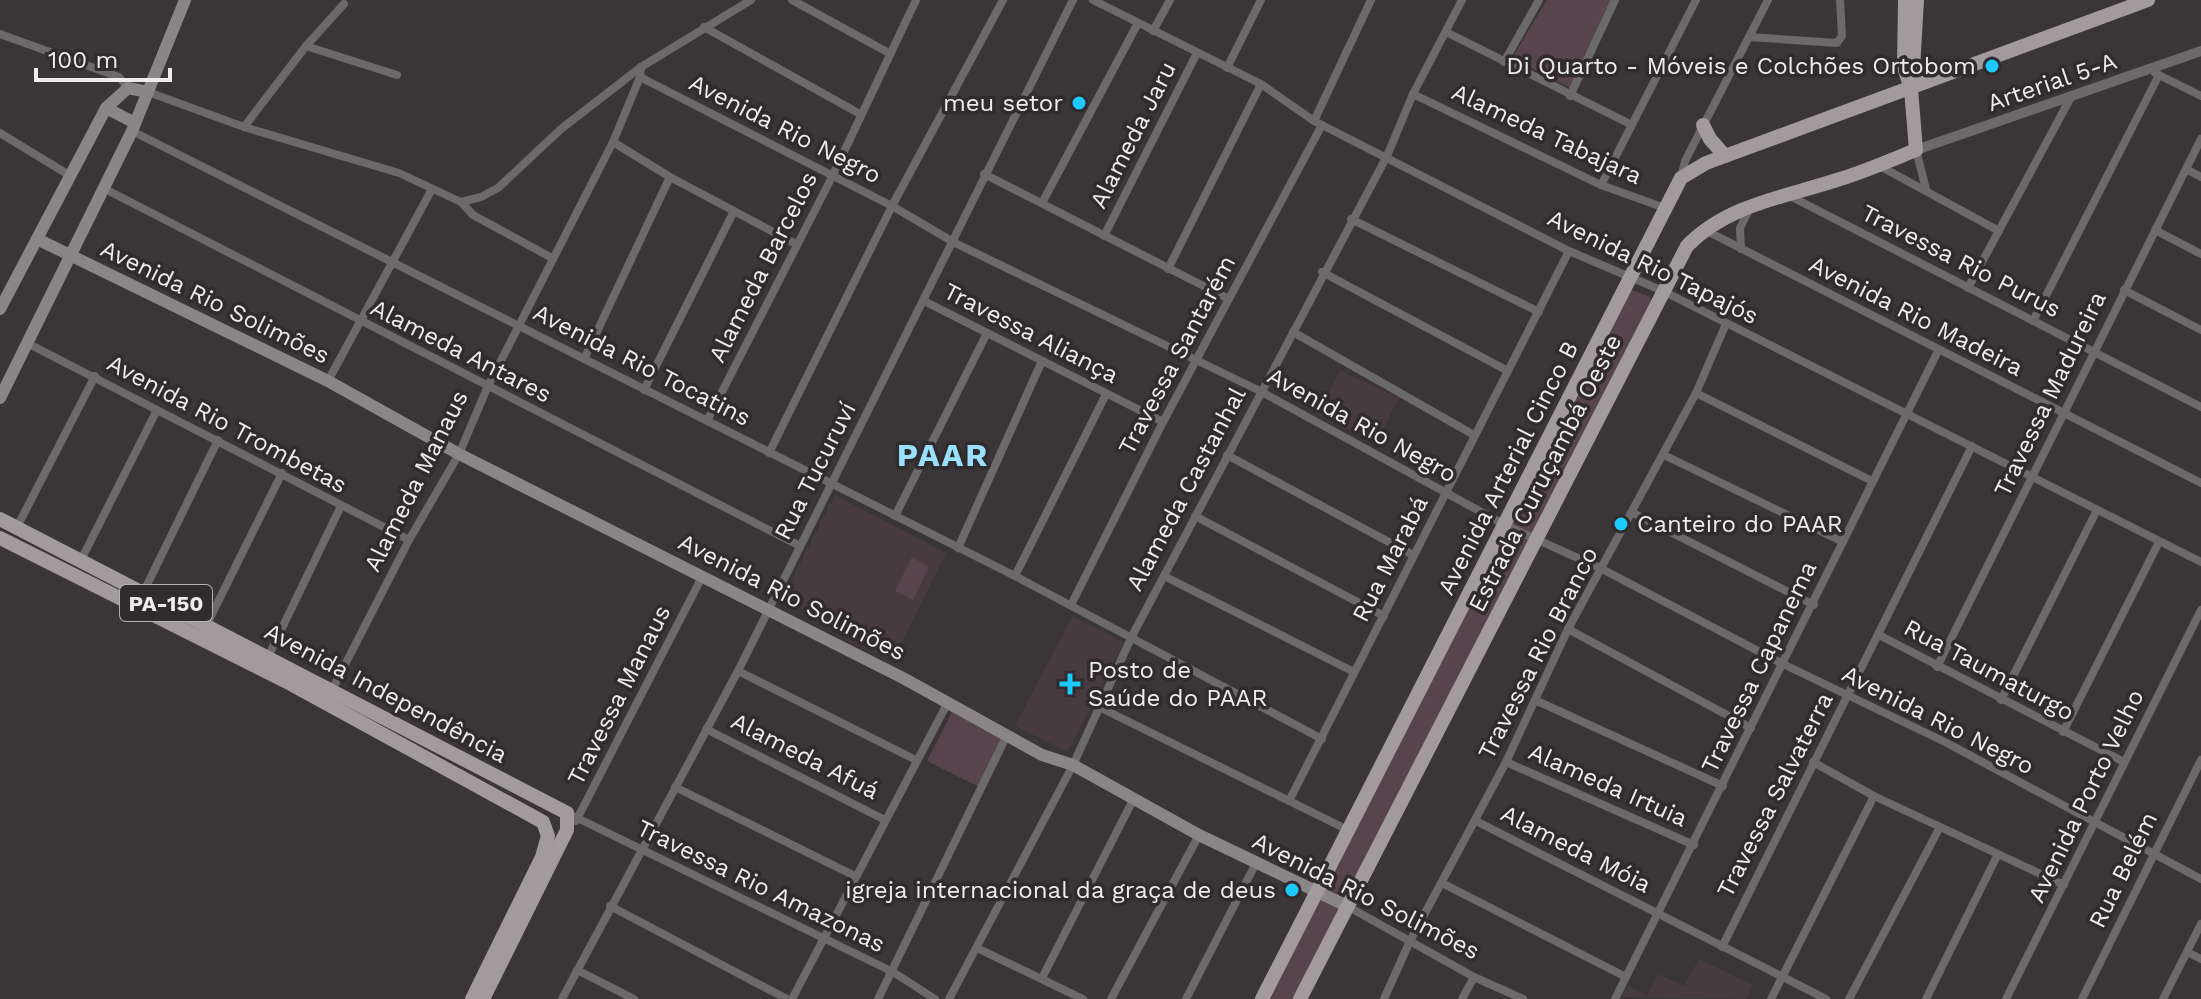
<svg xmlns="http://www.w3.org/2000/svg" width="2201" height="999" font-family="'Work Sans',sans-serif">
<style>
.built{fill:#473b40}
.park{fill:#57444d}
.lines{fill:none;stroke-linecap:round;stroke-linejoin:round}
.minor{stroke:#6c696b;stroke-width:8}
.tertiary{stroke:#6c696b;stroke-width:10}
.secondary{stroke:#8a8587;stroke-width:12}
.primary{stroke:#a19b9d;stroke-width:14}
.poi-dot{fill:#1dc9fd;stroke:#302b2d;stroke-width:3}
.labels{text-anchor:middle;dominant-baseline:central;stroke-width:7;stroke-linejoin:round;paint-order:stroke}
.shield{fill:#302b2d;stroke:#b5b1b3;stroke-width:2}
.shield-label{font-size:22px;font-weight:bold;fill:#eeebec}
.poi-label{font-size:24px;fill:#eeebec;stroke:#302b2d;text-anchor:end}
.street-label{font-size:24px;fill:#eeebec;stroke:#302b2d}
.district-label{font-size:32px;font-weight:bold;letter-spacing:2px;fill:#9ae0fc;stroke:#302b2d}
</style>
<rect width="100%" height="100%" fill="#3a3537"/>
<g class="built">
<path d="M1340,370L1399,398L1376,443L1318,415Z"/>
<path d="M835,495L946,553L893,660L849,641L847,632L782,599Z"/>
<path d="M1072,616L1124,642L1068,752L1015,726Z"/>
<path d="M1699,959L1753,985L1746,999L1621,997L1627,986L1647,995L1658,974L1684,986Z"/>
</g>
<g class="park">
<path d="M1547,0H1612L1570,88L1512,58Z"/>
<path d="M1632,290L1650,297L1653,310L1300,999H1263L1624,292Z"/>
<path d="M912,557L929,567L913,600L895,591Z"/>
<path d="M952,712L1004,739L979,787L927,761Z"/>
</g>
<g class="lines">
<g class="minor">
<path d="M792,0L889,53"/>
<path d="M1093,0L1261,84L1314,121L1569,251L1663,291L2201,562"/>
<path d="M704,27L860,114"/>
<path d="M1153,31L1170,0"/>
<path d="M1446,32L1632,125"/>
<path d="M0,34L119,77L128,88"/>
<path d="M1749,37L1837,43L1842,36L1840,0"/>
<path d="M306,46L397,75"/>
<path d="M1504,62L1539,0"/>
<path d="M641,67L640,77L892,206L955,243L1260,391L1505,525L1602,569L1783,664L1945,742L2201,879"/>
<path d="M1227,68L1261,0"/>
<path d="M2155,73L2201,96"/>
<path d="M148,92L244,127L399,173L461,202L481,197L498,188L561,129L641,67L751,0"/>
<path d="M1413,94L1601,185L1665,208"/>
<path d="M1570,96L1615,0"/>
<path d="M1314,121L1371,0"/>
<path d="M244,127L306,46L344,4"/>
<path d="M132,131L1015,576L1322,739"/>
<path d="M0,133L69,175"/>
<path d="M613,142L670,177L796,244"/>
<path d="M1916,150L1926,189"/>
<path d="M1878,165L1999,231"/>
<path d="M2186,169L2201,177"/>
<path d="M984,174L1229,299"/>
<path d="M1681,178L1685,161L1768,0"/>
<path d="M1601,185L1696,0"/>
<path d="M105,189L800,546"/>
<path d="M1788,195L2201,407"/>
<path d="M461,202L473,215L552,258"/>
<path d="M1042,203L1138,23"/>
<path d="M1351,219L1539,312"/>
<path d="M1703,229L2201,483"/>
<path d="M2155,230L2201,254"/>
<path d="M1104,236L1197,53"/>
<path d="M1741,249L1740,228L1750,208"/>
<path d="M1168,269L1261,84"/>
<path d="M1322,272L1508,371"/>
<path d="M1968,288L2071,97"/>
<path d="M2124,290L2201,330"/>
<path d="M924,301L1163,422"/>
<path d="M2033,321L2159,75"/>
<path d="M1293,332L1474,435"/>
<path d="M27,343L409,540"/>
<path d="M584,359L670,177"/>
<path d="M328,381L432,189"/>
<path d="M644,390L734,211"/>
<path d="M1696,393L1872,481"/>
<path d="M707,421L832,177L916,0"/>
<path d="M769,453L892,206L1003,0"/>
<path d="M1227,455L1413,555"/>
<path d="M1664,455L1843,542"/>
<path d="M1633,513L1814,605"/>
<path d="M895,516L986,335"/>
<path d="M1195,516L1384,616"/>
<path d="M17,527L95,376"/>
<path d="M958,548L1042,361"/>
<path d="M81,560L157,410"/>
<path d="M1015,576L1106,394"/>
<path d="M1164,576L1354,672"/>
<path d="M144,591L218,440"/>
<path d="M1071,605L1163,422L1322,125"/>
<path d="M207,624L282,473"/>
<path d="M1568,629L1751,728"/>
<path d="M1879,635L2124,762"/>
<path d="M269,655L341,506"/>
<path d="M1937,667L2201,139"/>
<path d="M738,671L916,760"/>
<path d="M333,688L409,540L459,454L488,386L613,142L640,77"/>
<path d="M1535,700L1723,786"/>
<path d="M2001,700L2097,510"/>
<path d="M1101,708L1348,830"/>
<path d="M706,729L885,820"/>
<path d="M2063,732L2159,542"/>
<path d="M1506,762L1694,845"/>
<path d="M1813,762L1874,796L2064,885"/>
<path d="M675,787L855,876"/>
<path d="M1289,801L1569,251"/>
<path d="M567,813L893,972L935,999"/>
<path d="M576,821L702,577"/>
<path d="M1476,821L1826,999"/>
<path d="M1442,883L1626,977"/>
<path d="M610,906L787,999"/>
<path d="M1347,906L1474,977L1523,999"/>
<path d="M1722,947L1972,446"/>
<path d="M979,949L1083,999"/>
<path d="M2187,952L2201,959"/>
<path d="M577,970L634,999"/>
<path d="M1042,978L1133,800"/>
<path d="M562,999L738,671L1073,0"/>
<path d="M792,999L947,704"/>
<path d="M878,999L1007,735"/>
<path d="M949,999L1073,765L1132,636L1387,156L1413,94L1462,0"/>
<path d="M1111,999L1199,835"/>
<path d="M1186,999L1256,863"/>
<path d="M1384,999L1410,941L1506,762L1568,629L1696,393L1726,324"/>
<path d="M1462,999L1474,977"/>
<path d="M1615,999L1938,351"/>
<path d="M1771,999L1874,796"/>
<path d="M1849,999L1940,827"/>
<path d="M1926,999L1998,854"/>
<path d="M2006,999L2201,610"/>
<path d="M2082,999L2201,760"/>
<path d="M2163,999L2201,924"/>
</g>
<path class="tertiary" d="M1916,150L2201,51"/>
<g class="secondary">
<path d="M106,108L135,123"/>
<path d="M37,239L328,381L459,454L903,678L1042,755L1073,765L1199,835L1347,906"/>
<path d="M0,309L106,108L128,88L148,92"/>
<path d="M0,398L132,131L185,0"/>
</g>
<g class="primary">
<path d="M1912,85L1917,0"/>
<path d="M1703,125L1710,139L1725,156"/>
<path d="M0,519L567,813V830L483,999"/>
<path d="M0,538L291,684L543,822L548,836L542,857L472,999"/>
<path d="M1262,999L1681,178L1706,163L2148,0"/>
<path d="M1300,999L1687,246C1728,204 1786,197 1840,179C1866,171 1891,160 1916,150L1911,89L1904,67L1905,0"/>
</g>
</g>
<g class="poi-dot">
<circle cx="1992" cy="66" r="8"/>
<circle cx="1079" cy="103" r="8"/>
<circle cx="1621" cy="524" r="8"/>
<path d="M1066 672h8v8h8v8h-8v8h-8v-8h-8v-8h8z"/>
<circle cx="1292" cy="890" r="8"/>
</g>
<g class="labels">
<rect class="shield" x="120" y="585" width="92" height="36" rx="6"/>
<g class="shield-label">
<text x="166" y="603">PA-150</text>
</g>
<g class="poi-label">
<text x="1976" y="66">Di Quarto - Móveis e Colchões Ortobom</text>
<text x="1063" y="103">meu setor</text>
<text x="1637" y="524" text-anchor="start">Canteiro do PAAR</text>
<text x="1088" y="670" text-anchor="start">Posto de<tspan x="1088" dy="28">Saúde do PAAR</tspan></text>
<text x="1276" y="890">igreja internacional da graça de deus</text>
</g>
<g class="street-label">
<text transform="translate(2052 82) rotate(-19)">Arterial 5-A</text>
<text transform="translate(785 129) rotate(27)">Avenida Rio Negro</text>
<text transform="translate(1547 134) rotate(25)">Alameda Tabajara</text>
<text transform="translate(1133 135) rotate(-63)">Alameda Jaru</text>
<text transform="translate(1961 261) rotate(27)">Travessa Rio Purus</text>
<text transform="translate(763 267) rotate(-63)">Alameda Barcelos</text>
<text transform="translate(1653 267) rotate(26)">Avenida Rio Tapajós</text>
<text transform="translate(215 302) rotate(26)">Avenida Rio Solimões</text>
<text transform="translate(1916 316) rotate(27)">Avenida Rio Madeira</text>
<text transform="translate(1031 333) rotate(27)">Travessa Aliança</text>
<text transform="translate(461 351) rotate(27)">Alameda Antares</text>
<text transform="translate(1177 355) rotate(-62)">Travessa Santarém</text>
<text transform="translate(642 365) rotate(27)">Avenida Rio Tocatins</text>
<text transform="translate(2050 394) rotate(-64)">Travessa Madureira</text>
<text transform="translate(227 424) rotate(28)">Avenida Rio Trombetas</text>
<text transform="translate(1362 425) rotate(29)">Avenida Rio Negro</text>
<text transform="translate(1508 468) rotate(-63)">Avenida Arterial Cinco B</text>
<text transform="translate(815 471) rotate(-63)">Rua Tucuruví</text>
<text transform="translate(1545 473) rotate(-63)">Estrada Curuçambá Oeste</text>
<text transform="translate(416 481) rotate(-63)">Alameda Manaus</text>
<text transform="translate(1186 489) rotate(-62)">Alameda Castanhal</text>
<text transform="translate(1390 559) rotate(-63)">Rua Marabá</text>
<text transform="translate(792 597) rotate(27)">Avenida Rio Solimões</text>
<text transform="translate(1538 653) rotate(-63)">Travessa Rio Branco</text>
<text transform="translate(1759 667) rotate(-64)">Travessa Capanema</text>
<text transform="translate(1989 670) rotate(28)">Rua Taumaturgo</text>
<text transform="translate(386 693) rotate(28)">Avenida Independência</text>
<text transform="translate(619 695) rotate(-63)">Travessa Manaus</text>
<text transform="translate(1938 720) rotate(27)">Avenida Rio Negro</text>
<text transform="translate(805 756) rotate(27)">Alameda Afuá</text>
<text transform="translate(1608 785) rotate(24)">Alameda Irtuia</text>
<text transform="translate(1775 795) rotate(-63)">Travessa Salvaterra</text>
<text transform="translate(2086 796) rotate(-64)">Avenida Porto Velho</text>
<text transform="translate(1576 849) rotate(27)">Alameda Móia</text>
<text transform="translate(2123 870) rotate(-64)">Rua Belém</text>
<text transform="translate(761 886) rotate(26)">Travessa Rio Amazonas</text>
<text transform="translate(1366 896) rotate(27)">Avenida Rio Solimões</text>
</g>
<g class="district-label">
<text x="943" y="455">PAAR</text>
</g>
</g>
<path d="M36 68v12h134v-12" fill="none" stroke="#eeebec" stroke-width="4"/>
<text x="48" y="68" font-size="24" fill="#eeebec" stroke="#302b2d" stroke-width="6" paint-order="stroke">100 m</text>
</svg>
